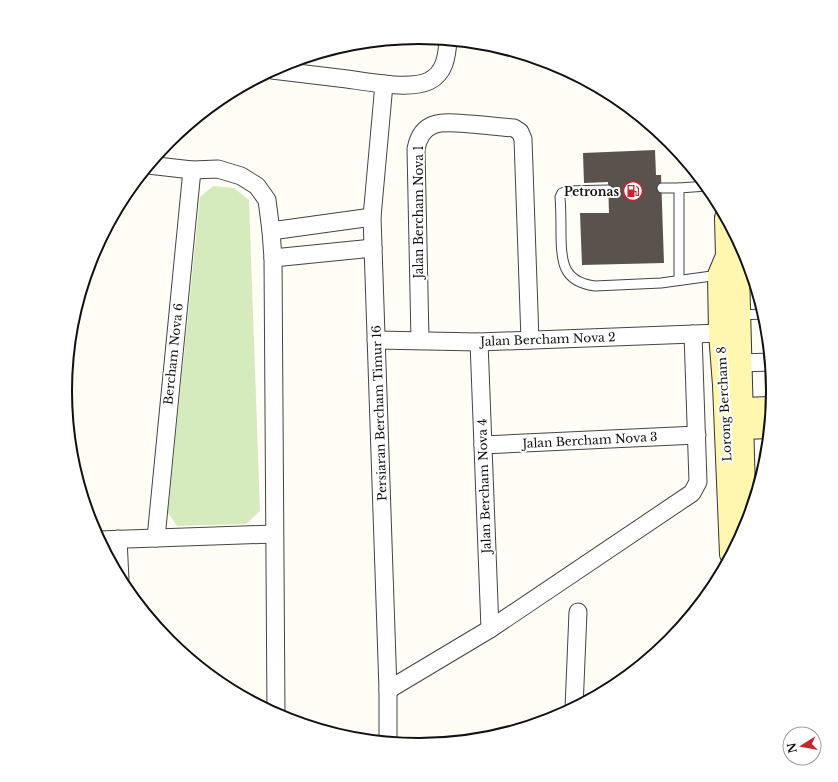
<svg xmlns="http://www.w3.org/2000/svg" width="838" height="782" font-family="'Libre Baskerville',serif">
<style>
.green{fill:#d5ebbd}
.building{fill:#5a524d}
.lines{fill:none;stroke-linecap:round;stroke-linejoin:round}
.lane-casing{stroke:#444;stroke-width:11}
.street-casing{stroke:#444;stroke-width:19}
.secondary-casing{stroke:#333;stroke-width:24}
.lane{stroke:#fff;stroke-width:9}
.street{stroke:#fff;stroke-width:17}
.secondary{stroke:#fff6b0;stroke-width:22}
.labels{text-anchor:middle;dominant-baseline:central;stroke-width:4;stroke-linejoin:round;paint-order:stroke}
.poi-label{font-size:12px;font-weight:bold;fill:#111;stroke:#fff;text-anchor:end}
.street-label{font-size:12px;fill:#111;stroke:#fff}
.rim{fill:none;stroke:#111;stroke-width:2}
</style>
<rect width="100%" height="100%" fill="#fffdf5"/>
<path class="green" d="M213,186L234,188L249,200L260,511L246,524L177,526L168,513L200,197Z"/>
<g class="building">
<path d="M627,106L636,113H628Z"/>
<path d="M655,150L656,175H661L664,263L582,265L580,213H609L608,182L584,183L583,153Z"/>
</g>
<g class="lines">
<defs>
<g id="lane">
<path d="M662,188H679"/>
<path d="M608,190L567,191L562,193L560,197C561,209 561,222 561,234C561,262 563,282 595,286L661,283L719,275"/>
<path d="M679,280V188L707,186"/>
<path d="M739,315L764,314"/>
</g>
<g id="street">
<path d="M272,70C297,73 322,76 347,79C368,82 410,90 429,81C445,73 447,56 448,40"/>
<path d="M384,84L372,217L388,690V742"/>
<path d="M148,165L192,170L218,169L241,176L257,186L267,200L271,231L273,258L276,714"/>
<path d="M271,231L372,217"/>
<path d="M273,258L373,248"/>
<path d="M376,340L479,342L720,333"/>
<path d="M420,340L416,149C422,118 444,122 470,124C485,125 499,127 514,128L520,132L523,139L530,340"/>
<path d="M479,342L490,629"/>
<path d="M740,363L770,362"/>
<path d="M483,445L697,435"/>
<path d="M156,538L192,170"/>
<path d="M118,539L120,580"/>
<path d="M99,540L274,534"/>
<path d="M388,690L490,629L692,493L698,482L693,334"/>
<path d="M574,708L578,612"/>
</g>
<g id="secondary">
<path d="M726,218L727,256L738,272L745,529"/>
<path d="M727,256L719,275L720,333L724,385L731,554"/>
<path d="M741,409L771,408"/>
<path d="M742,428L769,427"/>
</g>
</defs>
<use href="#lane" class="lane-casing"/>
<use href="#street" class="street-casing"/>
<use href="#secondary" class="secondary-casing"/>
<use href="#lane" class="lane"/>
<use href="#street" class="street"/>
<use href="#secondary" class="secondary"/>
</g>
<defs>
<symbol id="fuel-ring" viewBox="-11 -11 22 22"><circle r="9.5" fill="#fff" stroke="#c4262e" stroke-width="1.5"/><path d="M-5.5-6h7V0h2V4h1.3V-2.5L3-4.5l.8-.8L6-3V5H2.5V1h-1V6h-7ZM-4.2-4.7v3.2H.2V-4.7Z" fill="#c4262e"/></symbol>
</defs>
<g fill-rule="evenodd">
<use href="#fuel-ring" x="622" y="180" width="22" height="22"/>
</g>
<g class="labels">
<g class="poi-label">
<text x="619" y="191">Petronas</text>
</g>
<g class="street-label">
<text transform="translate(418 212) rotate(-90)">Jalan Bercham Nova 1</text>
<text transform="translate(548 339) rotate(-2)">Jalan Bercham Nova 2</text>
<text transform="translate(173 354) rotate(-84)">Bercham Nova 6</text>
<text transform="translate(724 404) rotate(-93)">Lorong Bercham 8</text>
<text transform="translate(379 413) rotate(-92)">Persiaran Bercham Timur 16</text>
<text transform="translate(590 440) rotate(-3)">Jalan Bercham Nova 3</text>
<text transform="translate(484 486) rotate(-92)">Jalan Bercham Nova 4</text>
</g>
</g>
<path d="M0 0H838V782H0ZM72 391a347 347 0 1 1 694 0a347 347 0 1 1-694 0Z" fill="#fff" fill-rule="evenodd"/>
<path class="rim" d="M72 391a347 347 0 1 1 694 0a347 347 0 1 1-694 0Z"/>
<g transform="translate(802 746) rotate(259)"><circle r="19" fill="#ffffff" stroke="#a0a0a0"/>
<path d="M0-3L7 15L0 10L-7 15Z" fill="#c4262e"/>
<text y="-6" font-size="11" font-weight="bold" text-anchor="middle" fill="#111111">N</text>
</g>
</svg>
